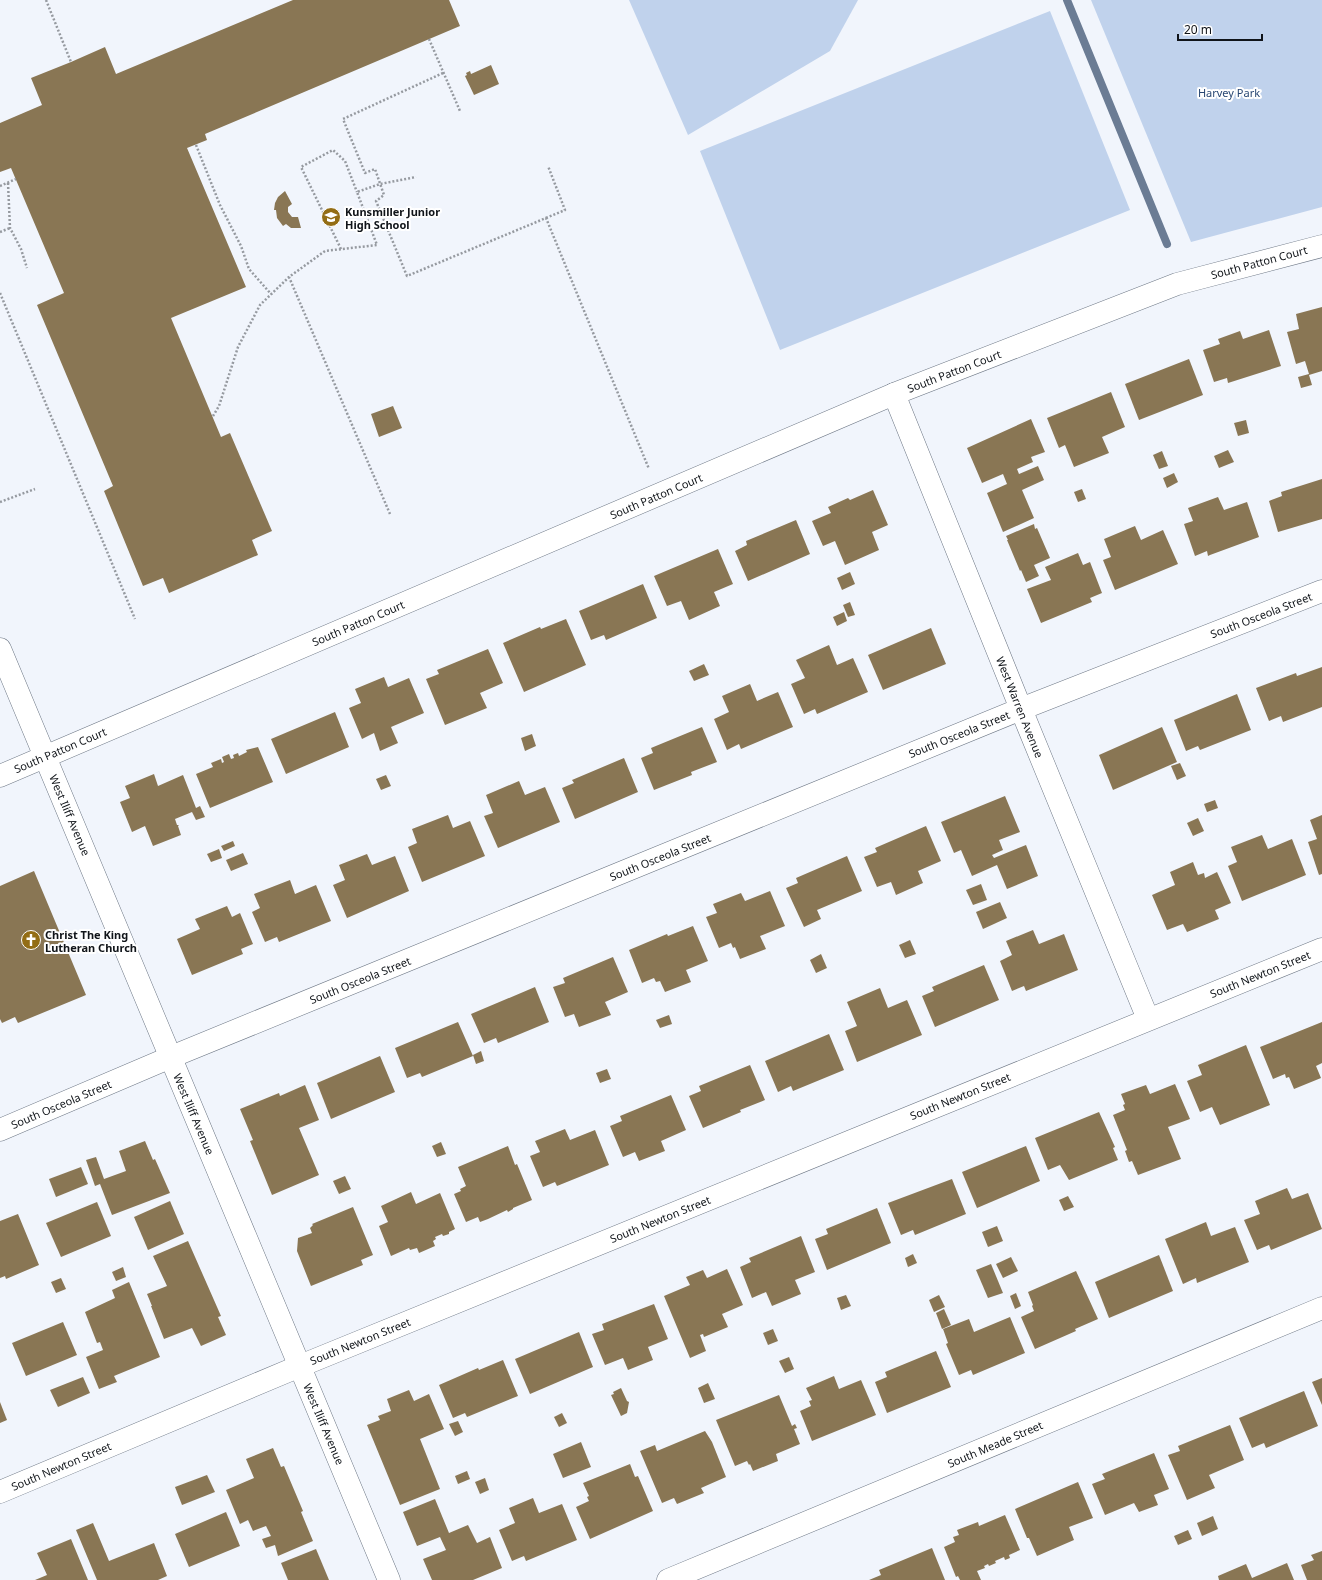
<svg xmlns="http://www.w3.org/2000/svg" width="1322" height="1580" font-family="'Noto Sans',sans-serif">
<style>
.green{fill:#c0d2ec}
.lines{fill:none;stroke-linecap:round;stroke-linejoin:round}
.stream{stroke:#6b7c94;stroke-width:8}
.building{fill:#897654}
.street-casing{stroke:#6e7886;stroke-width:23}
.path{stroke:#969aa0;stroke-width:2.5;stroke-dasharray:2 2;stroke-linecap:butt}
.street{stroke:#fff;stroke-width:22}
.labels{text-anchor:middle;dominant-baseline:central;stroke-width:4;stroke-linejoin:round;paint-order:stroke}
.park-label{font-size:11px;fill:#284773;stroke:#fff}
.poi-label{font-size:11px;font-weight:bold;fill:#101419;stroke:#fff;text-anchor:start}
.street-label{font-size:11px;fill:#101419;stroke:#fff}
</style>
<rect width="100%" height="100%" fill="#f1f5fc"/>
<g class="green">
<path d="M629,0H858L830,51L688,135Z"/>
<path d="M1091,0H1322V207L1191,242Z"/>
<path d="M1050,11L1130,210L780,350L700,151Z"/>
</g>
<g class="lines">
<path class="stream" d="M1067,0L1167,244"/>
</g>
<g class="building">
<path d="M293,0H449L460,26L205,134L207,140L187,148L246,287L171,318L221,437L230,433L272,531L252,540L258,555L169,593L163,578L143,586L104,491L113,486L37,305L64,293L11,168L0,172V123L42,105L31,78L71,62L105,47L116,74Z"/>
<path d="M491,65L499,84L474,95L465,76L467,75L466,73L470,71L471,74Z"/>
<path d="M285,191L292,204L288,207V212L292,217H298L301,228H291L286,224L283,226L277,218L276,210H274L275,203L278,197Z"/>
<path d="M1322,307V371L1309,375L1312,385L1301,388L1298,377L1309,374L1305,361L1296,364L1287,332L1299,329L1296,314Z"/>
<path d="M1269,330L1281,366L1228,383L1227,378L1214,382L1203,350L1220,344L1218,339L1240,331L1243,339Z"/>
<path d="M1189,359L1203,395L1139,420L1125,384Z"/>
<path d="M1111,392L1125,427L1102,437L1109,453L1074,467L1065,445L1059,448L1047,418Z"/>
<path d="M393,406L402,428L379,437L371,414Z"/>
<path d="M1031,419L1045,452L1031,457L1033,462L1017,469L1019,474L1038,466L1044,480L1022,490L1034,518L1003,532L987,493L1007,484L1003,474L982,483L967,448Z"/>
<path d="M1246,420L1249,433L1238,436L1234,423Z"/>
<path d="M1228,450L1234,462L1219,468L1214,456Z"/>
<path d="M1162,451L1168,466L1159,469L1153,455Z"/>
<path d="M1174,473L1178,482L1167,488L1163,478Z"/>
<path d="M1322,479V519L1278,532L1269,501L1282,496L1281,492Z"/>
<path d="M1082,489L1086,499L1078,502L1074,492Z"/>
<path d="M873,490L888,525L872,532L879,550L845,565L835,541L823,546L812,521L831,513L828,507L848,498L850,500Z"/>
<path d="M1218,497L1224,510L1247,502L1259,537L1210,555L1208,556L1207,551L1195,556L1184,524L1193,521L1188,508Z"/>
<path d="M796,520L810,554L748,581L735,551L747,545L746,541Z"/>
<path d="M1034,524L1035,529L1037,528L1050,558L1034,565L1039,576L1026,582L1021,570L1020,571L1007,540H1008L1006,536Z"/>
<path d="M1135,526L1141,540L1163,530L1178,564L1115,590L1103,560L1111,557L1104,539Z"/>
<path d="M718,549L733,584L714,592L720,606L689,620L681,601L667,606L654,576Z"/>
<path d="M1078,553L1083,565L1090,562L1102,593L1090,598L1092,602L1041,623L1027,589L1051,580L1045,567Z"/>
<path d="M850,572L855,584L842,590L837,578Z"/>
<path d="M643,584L657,618L606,640L604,635L591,640L579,611Z"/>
<path d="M850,602L855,615L848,617L843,605Z"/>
<path d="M844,612L847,621L837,626L833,617Z"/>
<path d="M566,619L586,665L524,692L503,643L540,627L541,629Z"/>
<path d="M931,628L946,664L883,690L868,655Z"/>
<path d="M829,645L837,665L853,658L868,692L817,714L815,709L804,714L791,684L805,678L796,660Z"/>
<path d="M488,649L503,683L480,693L487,708L445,725L426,679L439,674L437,670Z"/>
<path d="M704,664L709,675L694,681L689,671Z"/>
<path d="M1322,667V707L1283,722L1281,716L1269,721L1256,688L1296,673L1297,676Z"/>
<path d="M384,677L388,687L409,678L424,713L391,727L398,743L380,751L374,733L362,739L349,708L361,703L355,689Z"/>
<path d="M750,684L757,701L778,692L793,727L741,749L739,744L727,750L714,719L729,712L722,696Z"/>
<path d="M1237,694L1251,730L1200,750L1198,746L1186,751L1174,720Z"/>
<path d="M335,712L349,747L286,774L271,739Z"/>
<path d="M702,727L717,762L691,772L692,775L654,790L641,758L653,753L651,748Z"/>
<path d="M1162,727L1177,762L1113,790L1099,755Z"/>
<path d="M532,734L536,746L525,751L521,738Z"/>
<path d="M258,747L273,782L210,808L196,774L213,767L211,763L221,759L222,763L224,762L222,757L229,754L231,759L234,758L233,755L238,753L239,756L247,752L246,750Z"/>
<path d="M624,758L638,792L575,819L562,788L574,783L572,780Z"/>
<path d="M1180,763L1186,776L1177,780L1171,766Z"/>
<path d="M154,774L158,786L183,775L196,808L200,806L205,817L196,820L192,812L175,819L177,825H178L179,826H178L181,835L153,846L145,826L132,832L120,802L130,798L125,786Z"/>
<path d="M386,775L391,786L381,790L376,779Z"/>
<path d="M519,781L525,795L545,787L560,822L498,848L484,816L493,813L486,795Z"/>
<path d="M1005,796L1020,832L999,840L1003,850L992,855L994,858L1026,845L1038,876L1007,889L997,865L972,876L961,850L954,853L941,822Z"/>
<path d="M1215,800L1218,808L1207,812L1204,804Z"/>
<path d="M448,815L453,828L470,821L485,856L422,882L408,847L417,843L412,829Z"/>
<path d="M1322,815V874L1319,875L1308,842L1317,839L1310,820Z"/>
<path d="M1198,818L1204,831L1193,836L1187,823Z"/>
<path d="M926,826L941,861L918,871L923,883L896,895L891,882L877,887L864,857L877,852L875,848Z"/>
<path d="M1262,835L1268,849L1292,839L1306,875L1242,901L1228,866L1237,862L1231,847Z"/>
<path d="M233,841L235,846L224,851L221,846Z"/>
<path d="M219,849L222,858L211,862L207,854Z"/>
<path d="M243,853L248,864L231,871L226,860Z"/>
<path d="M367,854L372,865L395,856L409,891L347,918L333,885L345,880L339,865Z"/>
<path d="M847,856L862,891L817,910L821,919L804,927L786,888L798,883L796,878Z"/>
<path d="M1193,862L1198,875L1204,873L1205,878L1217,872L1231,903L1215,910L1219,919L1187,932L1183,924L1167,930L1152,895L1175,885L1170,872Z"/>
<path d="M34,871L86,995L18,1023L15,1017L2,1023L0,1019V886Z"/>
<path d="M290,880L295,894L316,885L331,921L279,942L277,937L265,942L252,912L260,908L254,894Z"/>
<path d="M981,884L987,900L973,905L966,890Z"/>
<path d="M770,891L785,926L760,936L766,949L740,959L735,947L733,948L731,943L719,948L706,917L717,913L713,904L741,893L745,901Z"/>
<path d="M1000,902L1007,918L983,929L976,912Z"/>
<path d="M227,906L232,917L240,913L253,944L241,949L243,954L192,975L177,939L200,929L195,919Z"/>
<path d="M693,926L708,961L686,970L691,982L665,992L660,981L656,982L654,978L642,983L629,950L667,934L668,936Z"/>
<path d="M1033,930L1039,944L1064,934L1078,970L1026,991L1024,986L1012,991L1000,961L1012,955L1006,941Z"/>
<path d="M910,940L916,954L905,958L899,945Z"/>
<path d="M821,954L827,968L816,973L810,960Z"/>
<path d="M613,957L628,992L605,1002L611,1015L579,1027L574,1014L565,1017L553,987L565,983L563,978Z"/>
<path d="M984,965L999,1000L935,1027L922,996L934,991L932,987Z"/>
<path d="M535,987L549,1022L498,1043L496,1038L484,1043L471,1014Z"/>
<path d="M880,988L888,1008L907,1000L922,1035L857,1062L845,1031L857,1026L847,1002Z"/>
<path d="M669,1015L672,1024L660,1028L656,1020Z"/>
<path d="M458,1022L473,1056L422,1077L420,1073L407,1078L395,1048Z"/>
<path d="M1322,1022V1063L1316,1066L1321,1078L1294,1089L1289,1077L1286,1078L1285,1074L1273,1079L1260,1047Z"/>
<path d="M829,1034L844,1070L793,1091L791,1086L778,1092L765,1061Z"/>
<path d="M1246,1045L1270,1105L1220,1125L1212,1107L1200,1112L1187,1081L1202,1075L1198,1065Z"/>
<path d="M481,1051L484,1061L476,1064L473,1055Z"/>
<path d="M380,1056L395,1092L331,1119L317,1083Z"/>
<path d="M750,1065L765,1100L740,1110L741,1112L703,1128L689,1096L701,1091L699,1086Z"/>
<path d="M607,1069L611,1079L600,1083L596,1073Z"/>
<path d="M1175,1084L1190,1119L1168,1127L1181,1159L1138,1175L1132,1161L1129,1162L1125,1151L1127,1150L1113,1115L1125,1110L1123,1105L1125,1104L1121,1094L1146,1085L1150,1094Z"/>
<path d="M305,1085L319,1120L299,1128L319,1175L272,1195L250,1141L253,1140L240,1109L279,1093L280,1096Z"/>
<path d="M671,1095L686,1130L661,1141L665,1151L639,1161L635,1152L623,1157L610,1126L622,1121L620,1116Z"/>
<path d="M1099,1112L1115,1147L1113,1148L1118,1160L1069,1180L1060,1165L1048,1170L1035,1138Z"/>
<path d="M565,1129L570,1140L595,1130L609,1165L557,1186L555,1182L543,1187L530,1156L540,1152L535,1141Z"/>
<path d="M145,1141L153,1160L155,1159L170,1193L112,1215L100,1184L95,1186L86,1160L96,1157L104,1179L126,1171L119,1151Z"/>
<path d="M441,1142L446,1154L437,1157L432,1146Z"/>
<path d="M508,1146L515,1165L517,1164L532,1200L513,1208V1209L508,1212L507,1210L488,1219L480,1222L478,1217L466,1222L454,1194L461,1191L460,1189L466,1186L458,1167Z"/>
<path d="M1026,1146L1040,1181L977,1208L962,1172Z"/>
<path d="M81,1167L88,1184L56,1197L49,1179Z"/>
<path d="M345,1176L351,1189L339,1194L333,1181Z"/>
<path d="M952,1179L966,1214L915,1235L913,1230L901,1235L888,1203Z"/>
<path d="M1287,1188L1292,1199L1308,1193L1322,1229L1271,1250L1269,1245L1257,1250L1244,1220L1260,1214L1255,1201Z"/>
<path d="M411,1192L416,1204L440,1193L455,1229L449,1232V1234L443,1236L442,1234L435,1237L436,1239L433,1241L435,1246L419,1253L417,1248L410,1250L409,1248L391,1256L379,1226L388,1222L381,1206Z"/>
<path d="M1068,1196L1074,1207L1064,1211L1059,1200Z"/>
<path d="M170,1201L184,1234L148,1250L134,1217Z"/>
<path d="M97,1202L111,1236L61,1257L46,1223Z"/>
<path d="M353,1207L373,1255L361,1260L363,1265L311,1286L297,1251L298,1238L312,1233L310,1228L313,1225L312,1224Z"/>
<path d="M877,1208L891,1243L827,1270L815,1239L828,1234L826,1229Z"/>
<path d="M18,1214L39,1265L6,1279L5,1276L0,1278V1221Z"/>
<path d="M1206,1222L1211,1236L1235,1227L1249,1262L1197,1283L1196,1278L1183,1284L1165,1239Z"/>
<path d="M997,1226L1003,1241L988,1247L982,1232Z"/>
<path d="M801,1236L815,1272L795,1280L801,1294L772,1306L766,1292L752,1298L740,1267L751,1262L749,1258Z"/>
<path d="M188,1241L221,1316L218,1317L226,1335L201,1346L192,1328L164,1339L151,1306H152L147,1294L167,1286L153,1256Z"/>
<path d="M913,1254L917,1263L908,1267L905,1258Z"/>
<path d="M1159,1255L1173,1291L1109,1318L1095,1282Z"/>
<path d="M1011,1257L1018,1271L1003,1278L996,1264Z"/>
<path d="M991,1264L1003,1293L988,1298L976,1270Z"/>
<path d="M123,1267L126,1277L116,1281L112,1272Z"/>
<path d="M727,1269L743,1305L722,1314L728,1327L704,1337L703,1334L700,1335L706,1351L690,1358L664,1296L690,1285L686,1277L703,1270L707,1278Z"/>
<path d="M1076,1271L1098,1319L1075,1329L1076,1331L1035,1349L1021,1317L1034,1311L1032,1306L1033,1305L1028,1292Z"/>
<path d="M61,1278L66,1289L56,1293L51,1282Z"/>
<path d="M129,1282L160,1357L114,1376L117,1382L99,1389L86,1357L103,1350L100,1342L97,1343L85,1312L115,1298L112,1290Z"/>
<path d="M1016,1293L1021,1306L1015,1309L1010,1296Z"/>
<path d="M846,1295L851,1306L841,1310L837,1298Z"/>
<path d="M939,1295L945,1307L934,1312L929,1300Z"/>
<path d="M654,1304L668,1339L648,1347L653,1360L628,1370L623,1358L605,1365L592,1334L604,1330L602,1324Z"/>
<path d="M944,1309L951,1325L942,1329L936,1313Z"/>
<path d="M1010,1317L1025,1353L973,1375L971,1370L959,1375L946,1344L948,1343L943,1329L969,1319L974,1332Z"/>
<path d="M63,1322L77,1355L26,1376L12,1343Z"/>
<path d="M773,1329L778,1341L768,1345L763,1333Z"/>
<path d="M579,1332L593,1367L530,1394L515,1359Z"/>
<path d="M936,1351L951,1387L887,1413L875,1382L887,1377L885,1372Z"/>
<path d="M789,1357L794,1369L785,1373L779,1361Z"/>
<path d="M503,1360L518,1396L467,1417L465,1413L453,1418L439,1385L478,1368L479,1370Z"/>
<path d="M834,1376L839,1389L861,1380L876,1415L812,1441L800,1411L811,1406L809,1401L812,1400L806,1388Z"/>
<path d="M83,1377L90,1393L58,1407L50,1390Z"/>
<path d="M1322,1378V1405L1312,1382Z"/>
<path d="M708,1383L715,1399L704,1403L698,1388Z"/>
<path d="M621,1388L627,1401L629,1402L627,1413L621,1416L611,1395L614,1394L613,1392Z"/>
<path d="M409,1390L414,1401L429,1394L444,1429L420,1439L440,1489L400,1505L367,1425L380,1420L378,1416L391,1411L387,1399Z"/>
<path d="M1304,1391L1318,1426L1266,1448L1264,1443L1252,1448L1239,1418Z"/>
<path d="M779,1395L792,1426L795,1424L797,1428L794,1429L800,1444L776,1454L778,1461L753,1471L750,1464L749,1465L747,1461L735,1466L716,1420Z"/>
<path d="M0,1402L7,1420L0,1423Z"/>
<path d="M562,1413L567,1423L559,1427L554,1417Z"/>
<path d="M458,1421L463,1432L455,1436L449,1424Z"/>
<path d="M1230,1425L1244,1460L1209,1475L1215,1488L1187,1500L1168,1455L1180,1451L1178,1446Z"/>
<path d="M705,1431L712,1442L726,1477L701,1488L704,1493L677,1504L674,1498L662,1503L640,1451L655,1445L657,1451Z"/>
<path d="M581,1442L591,1467L563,1478L553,1454Z"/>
<path d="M273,1448L281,1467L284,1466L303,1511L301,1512L313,1541L278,1556L275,1545L266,1548L262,1539L271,1536L266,1526L253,1531L248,1520L240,1524L226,1490L254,1478L246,1459Z"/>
<path d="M1154,1453L1169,1489L1154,1495L1158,1505L1139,1512L1134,1503L1105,1515L1092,1484L1105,1479L1102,1474Z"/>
<path d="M630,1464L635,1477L638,1476L653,1511L590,1539L576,1507L589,1501L587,1497L589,1496L583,1483Z"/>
<path d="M467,1471L470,1479L458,1484L455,1476Z"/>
<path d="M207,1475L215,1492L182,1505L175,1487Z"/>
<path d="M485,1478L489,1490L480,1494L475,1482Z"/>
<path d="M1078,1482L1093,1518L1069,1527L1074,1540L1037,1556L1029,1538H1027L1015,1509Z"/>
<path d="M533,1498L539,1513L562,1504L577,1540L526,1561L524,1556L512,1561L499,1530L515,1523L509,1508Z"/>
<path d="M435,1499L449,1533L468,1525L477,1543L490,1537L502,1568L473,1580H432L423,1559L446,1550L440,1537L417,1546L403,1512Z"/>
<path d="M226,1512L240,1546L189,1567L175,1534Z"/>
<path d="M1005,1515L1020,1550L1009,1555L1010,1558L1005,1560L1004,1557L995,1561L996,1563L989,1566L988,1564L984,1566L985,1568L977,1571L981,1580H960L958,1576L956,1577L944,1547L955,1542L953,1537L959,1535L957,1530L978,1522L979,1526Z"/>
<path d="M1213,1516L1218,1529L1202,1536L1197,1523Z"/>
<path d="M93,1523L109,1561L154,1543L167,1576L158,1580H97L76,1530Z"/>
<path d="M1188,1530L1192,1539L1178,1545L1174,1536Z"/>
<path d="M71,1539L88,1580H35L47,1575L37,1553Z"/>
<path d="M932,1548L945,1580H869L881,1575L879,1570Z"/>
<path d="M316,1549L329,1580H288L281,1563Z"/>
<path d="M1322,1551V1580H1307L1301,1565L1314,1560L1311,1555Z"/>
<path d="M1287,1563L1294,1580H1219L1218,1576L1246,1564L1252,1578Z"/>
</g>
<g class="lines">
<defs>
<g id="street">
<path d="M894,394L1021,709L1148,1019"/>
<path d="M0,649L389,1580"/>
<path d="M0,776L894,394L1177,284L1322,246"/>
<path d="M0,1130L171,1057L1021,709L1322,591"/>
<path d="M0,1492L300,1366L1322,949"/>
<path d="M668,1580L1322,1308"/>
</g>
</defs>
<use href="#street" class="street-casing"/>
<g class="path">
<path d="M46,0L71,62"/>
<path d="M429,39L460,111"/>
<path d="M443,73L343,119L365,173L375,169L384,195L376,201L407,276L546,218L649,469"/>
<path d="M196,145L220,205L241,246L249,269L271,294"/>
<path d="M8,183L10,228L21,249L27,268"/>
<path d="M0,186L16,179"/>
<path d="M546,218L565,210L548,166"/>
<path d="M0,232L10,228"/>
<path d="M341,249L301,167L333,150L345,161L357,192"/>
<path d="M0,293L135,619"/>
<path d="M213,416L219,406L238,347L260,305L289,277"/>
<path d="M0,502L35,489"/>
<path d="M390,514L289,277L325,251L377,245L357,192L380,184L416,177"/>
</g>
<use href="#street" class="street"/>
</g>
<defs>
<symbol id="school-disc" viewBox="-11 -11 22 22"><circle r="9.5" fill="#936d15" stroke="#fff"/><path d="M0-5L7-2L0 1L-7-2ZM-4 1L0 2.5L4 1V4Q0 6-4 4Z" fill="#fff"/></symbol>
<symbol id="church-disc" viewBox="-11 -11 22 22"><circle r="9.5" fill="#936d15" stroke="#fff"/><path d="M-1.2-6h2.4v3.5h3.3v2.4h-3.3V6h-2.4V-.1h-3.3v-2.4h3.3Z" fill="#fff"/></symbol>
</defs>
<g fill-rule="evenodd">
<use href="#school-disc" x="320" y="206" width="22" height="22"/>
<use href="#church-disc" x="20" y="929" width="22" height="22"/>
</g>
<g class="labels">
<g class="park-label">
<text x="1229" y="92">Harvey Park</text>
</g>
<g class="poi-label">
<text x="345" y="211">Kunsmiller Junior<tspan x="345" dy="13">High School</tspan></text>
<text x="45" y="934">Christ The King<tspan x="45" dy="13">Lutheran Church</tspan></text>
</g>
<g class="street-label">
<text transform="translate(1259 262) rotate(-15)">South Patton Court</text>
<text transform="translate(954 371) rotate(-21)">South Patton Court</text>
<text transform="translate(656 496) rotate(-23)">South Patton Court</text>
<text transform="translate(1261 615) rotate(-21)">South Osceola Street</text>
<text transform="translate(358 623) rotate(-23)">South Patton Court</text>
<text transform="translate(1020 707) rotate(68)">West Warren Avenue</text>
<text transform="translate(959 734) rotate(-22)">South Osceola Street</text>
<text transform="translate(60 750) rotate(-23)">South Patton Court</text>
<text transform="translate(70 815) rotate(67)">West Iliff Avenue</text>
<text transform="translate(660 857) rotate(-22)">South Osceola Street</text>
<text transform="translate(1260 974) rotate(-22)">South Newton Street</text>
<text transform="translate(360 980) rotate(-22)">South Osceola Street</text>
<text transform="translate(960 1096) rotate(-22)">South Newton Street</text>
<text transform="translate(61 1104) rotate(-23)">South Osceola Street</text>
<text transform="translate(194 1114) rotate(67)">West Iliff Avenue</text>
<text transform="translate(660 1219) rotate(-22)">South Newton Street</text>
<text transform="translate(360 1341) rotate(-22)">South Newton Street</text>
<text transform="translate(324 1424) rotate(67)">West Iliff Avenue</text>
<text transform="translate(995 1444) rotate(-23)">South Meade Street</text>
<text transform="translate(61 1466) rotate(-23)">South Newton Street</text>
</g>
</g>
<path d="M1178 34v6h84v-6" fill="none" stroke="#101419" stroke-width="2"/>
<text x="1184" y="34" font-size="12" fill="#101419" stroke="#ffffff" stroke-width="3" paint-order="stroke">20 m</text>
</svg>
